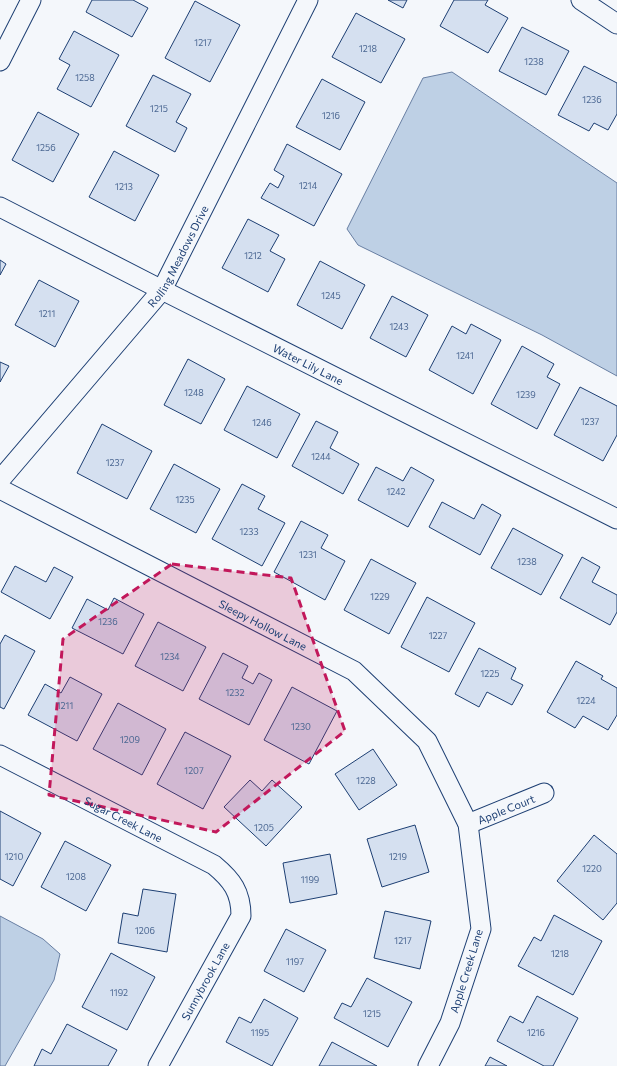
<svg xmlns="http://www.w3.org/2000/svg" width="617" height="1066" font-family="Commissioner,sans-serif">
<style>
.water{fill:#bed0e5;stroke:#687fa3}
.building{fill:#d5e0f0;stroke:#1d3f73}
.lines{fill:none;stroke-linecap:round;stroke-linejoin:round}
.minor-casing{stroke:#1d3f73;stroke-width:21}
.minor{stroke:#f4f7fb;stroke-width:19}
.marked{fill:#c2185b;fill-opacity:0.2;stroke:#c2185b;stroke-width:3;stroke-dasharray:8 5;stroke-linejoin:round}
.labels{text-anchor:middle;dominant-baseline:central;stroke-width:3;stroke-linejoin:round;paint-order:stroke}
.number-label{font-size:9px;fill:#4b6792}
.street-label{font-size:11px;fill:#1d3f73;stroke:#f4f7fb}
</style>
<rect width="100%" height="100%" fill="#f4f7fb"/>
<g class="water">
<path d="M452,72L617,183V376L542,335L358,245L347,229L423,78Z"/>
<path d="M0,916L43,939L60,954L54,980L5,1066H0Z"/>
</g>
<g class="building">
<path d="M92,0H133L148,8L132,37L86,12Z"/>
<path d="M388,0H407L403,8Z"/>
<path d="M454,0H488L485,5L508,18L488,53L440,26Z"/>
<path d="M195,1L240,25L210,82L165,58Z"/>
<path d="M356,13L405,39L381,83L332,57Z"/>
<path d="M522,27L569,51L546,95L499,71Z"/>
<path d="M74,31L119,55L91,107L57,89L70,65L59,59Z"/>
<path d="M584,66L617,83V114L608,130L594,123L589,131L558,115Z"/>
<path d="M153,75L191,94L176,122L187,128L175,152L126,126Z"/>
<path d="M322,79L365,102L340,150L296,127Z"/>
<path d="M38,112L79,134L53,182L12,160Z"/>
<path d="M287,144L342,174L314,226L261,198L270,183L278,188L284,176L274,170Z"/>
<path d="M114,151L159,175L135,221L89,197Z"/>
<path d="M248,219L279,235L270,251L285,259L268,292L222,268Z"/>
<path d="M0,260L6,264L0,275Z"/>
<path d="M320,261L365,285L342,329L297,305Z"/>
<path d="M39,280L79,301L55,347L15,325Z"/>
<path d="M392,296L428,315L406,357L370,338Z"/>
<path d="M471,324L501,340L473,394L429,370L452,326L466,334Z"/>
<path d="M522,346L554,364L547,377L560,384L537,429L491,404Z"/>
<path d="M188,359L225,379L201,424L164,405Z"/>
<path d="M0,362L9,366L0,382Z"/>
<path d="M247,386L300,414L277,458L224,430Z"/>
<path d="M580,387L617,406V435L603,461L554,435Z"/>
<path d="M316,421L338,432L330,448L359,464L343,494L292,466Z"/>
<path d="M102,424L152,451L127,499L77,473Z"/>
<path d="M174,464L220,489L196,533L150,509Z"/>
<path d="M376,467L403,481L411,467L434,480L408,527L358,500Z"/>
<path d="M242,484L265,496L258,509L285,523L262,566L212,539Z"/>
<path d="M442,502L474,519L482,504L501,515L480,555L429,527Z"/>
<path d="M301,521L328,535L321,548L345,561L325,600L274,572Z"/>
<path d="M513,528L563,555L541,595L491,568Z"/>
<path d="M582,557L600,567L592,582L617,595V612L610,625L560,598Z"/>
<path d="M371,559L416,583L389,634L344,610Z"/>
<path d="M15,566L46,582L54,567L73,577L50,619L1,592Z"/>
<path d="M427,597L475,623L449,672L401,647Z"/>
<path d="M114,598L144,614L123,654L72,628L87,599L108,610Z"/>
<path d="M158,622L206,647L183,691L135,666Z"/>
<path d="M5,635L35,651L4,709L0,707V644Z"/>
<path d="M479,648L516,668L511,679L523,685L512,705L487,692L479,707L455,694Z"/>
<path d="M223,653L248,666L242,678L253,684L259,673L272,680L249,725L199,699Z"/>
<path d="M576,661L603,676L601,679L617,688V715L608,730L583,716L575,728L547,712Z"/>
<path d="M70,677L102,694L77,741L28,715L45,684L61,693Z"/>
<path d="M292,687L337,711L309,764L264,740Z"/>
<path d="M118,703L166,729L142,775L93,749Z"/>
<path d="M185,732L231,756L203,809L157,784Z"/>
<path d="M373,749L397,785L359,810L335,774Z"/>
<path d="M250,780L262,791L272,780L302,807L266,846L224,807Z"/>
<path d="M0,811L41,833L13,886L0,879Z"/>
<path d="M415,825L429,872L382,887L367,839Z"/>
<path d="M594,835L617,854V903L603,920L557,881Z"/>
<path d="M65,841L111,865L86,911L41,887Z"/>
<path d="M330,854L337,894L290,903L283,863Z"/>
<path d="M143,889L176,894L167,952L118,943L123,913L138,916Z"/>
<path d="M385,911L431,921L420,969L374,958Z"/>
<path d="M554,915L602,941L573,995L518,966L534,937L541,941Z"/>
<path d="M286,929L326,950L304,992L264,971Z"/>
<path d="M111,953L155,977L127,1030L82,1007Z"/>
<path d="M367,978L412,1002L388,1047L334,1018L342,1003L351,1007Z"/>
<path d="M537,996L578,1018L553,1066H544L497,1041L510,1016L523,1023Z"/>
<path d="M264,999L298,1018L272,1066L226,1042L239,1017L251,1023Z"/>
<path d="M67,1024L117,1050L108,1066H34L42,1049L51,1054Z"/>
<path d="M332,1042L377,1066H319Z"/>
<path d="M490,1057L507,1066H485Z"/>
</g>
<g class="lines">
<defs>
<g id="minor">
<path d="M581,0L617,24"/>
<path d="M0,61L31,0"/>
<path id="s1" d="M0,207L162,290L617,519"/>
<path id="s2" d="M0,480L162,290L308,0"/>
<path id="s3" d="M0,489L354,671L427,741L468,824L481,929L450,1023L428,1066"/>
<path id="s4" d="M0,755L214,865C232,880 241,892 241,916L158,1066"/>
<path id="s5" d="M468,824L544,793"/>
</g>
</defs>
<use href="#minor" class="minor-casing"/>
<use href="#minor" class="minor"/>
</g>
<path class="marked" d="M172,564L291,578L345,731L216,832L49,795L63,639Z"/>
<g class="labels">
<g class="number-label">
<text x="203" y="42">1217</text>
<text x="368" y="48">1218</text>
<text x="534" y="61">1238</text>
<text x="85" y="77">1258</text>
<text x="592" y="99">1236</text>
<text x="159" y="108">1215</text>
<text x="331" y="115">1216</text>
<text x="46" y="147">1256</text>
<text x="308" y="185">1214</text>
<text x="124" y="186">1213</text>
<text x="253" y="255">1212</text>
<text x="331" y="295">1245</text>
<text x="47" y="313">1211</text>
<text x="399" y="326">1243</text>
<text x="465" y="355">1241</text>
<text x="194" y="392">1248</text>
<text x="526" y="394">1239</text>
<text x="590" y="421">1237</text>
<text x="262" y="422">1246</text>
<text x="321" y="456">1244</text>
<text x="115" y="462">1237</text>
<text x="396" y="491">1242</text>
<text x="185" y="499">1235</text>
<text x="249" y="531">1233</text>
<text x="308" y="554">1231</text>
<text x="527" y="561">1238</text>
<text x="380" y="596">1229</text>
<text x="108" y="621">1236</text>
<text x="438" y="635">1227</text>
<text x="170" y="656">1234</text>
<text x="490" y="673">1225</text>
<text x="235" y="692">1232</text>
<text x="586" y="700">1224</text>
<text x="65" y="705">1211</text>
<text x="301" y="726">1230</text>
<text x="130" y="739">1209</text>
<text x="194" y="770">1207</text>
<text x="366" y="780">1228</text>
<text x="264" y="827">1205</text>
<text x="14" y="856">1210</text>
<text x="398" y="856">1219</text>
<text x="592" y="868">1220</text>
<text x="76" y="876">1208</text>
<text x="310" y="879">1199</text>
<text x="145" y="930">1206</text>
<text x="403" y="940">1217</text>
<text x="560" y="953">1218</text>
<text x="295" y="961">1197</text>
<text x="119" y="992">1192</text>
<text x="372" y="1013">1215</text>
<text x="260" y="1032">1195</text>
<text x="536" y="1032">1216</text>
</g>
<g class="street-label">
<text stroke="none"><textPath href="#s2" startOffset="287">Rolling Meadows Drive</textPath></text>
<text stroke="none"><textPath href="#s1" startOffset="346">Water Lily Lane</textPath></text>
<text stroke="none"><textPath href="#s3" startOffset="296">Sleepy Hollow Lane</textPath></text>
<text stroke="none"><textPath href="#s5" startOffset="41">Apple Court</textPath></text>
<text stroke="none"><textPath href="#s4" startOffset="139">Sugar Creek Lane</textPath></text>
<text transform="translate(466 971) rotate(-73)">Apple Creek Lane</text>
<text transform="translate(205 981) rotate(-61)">Sunnybrook Lane</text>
</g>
</g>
</svg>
